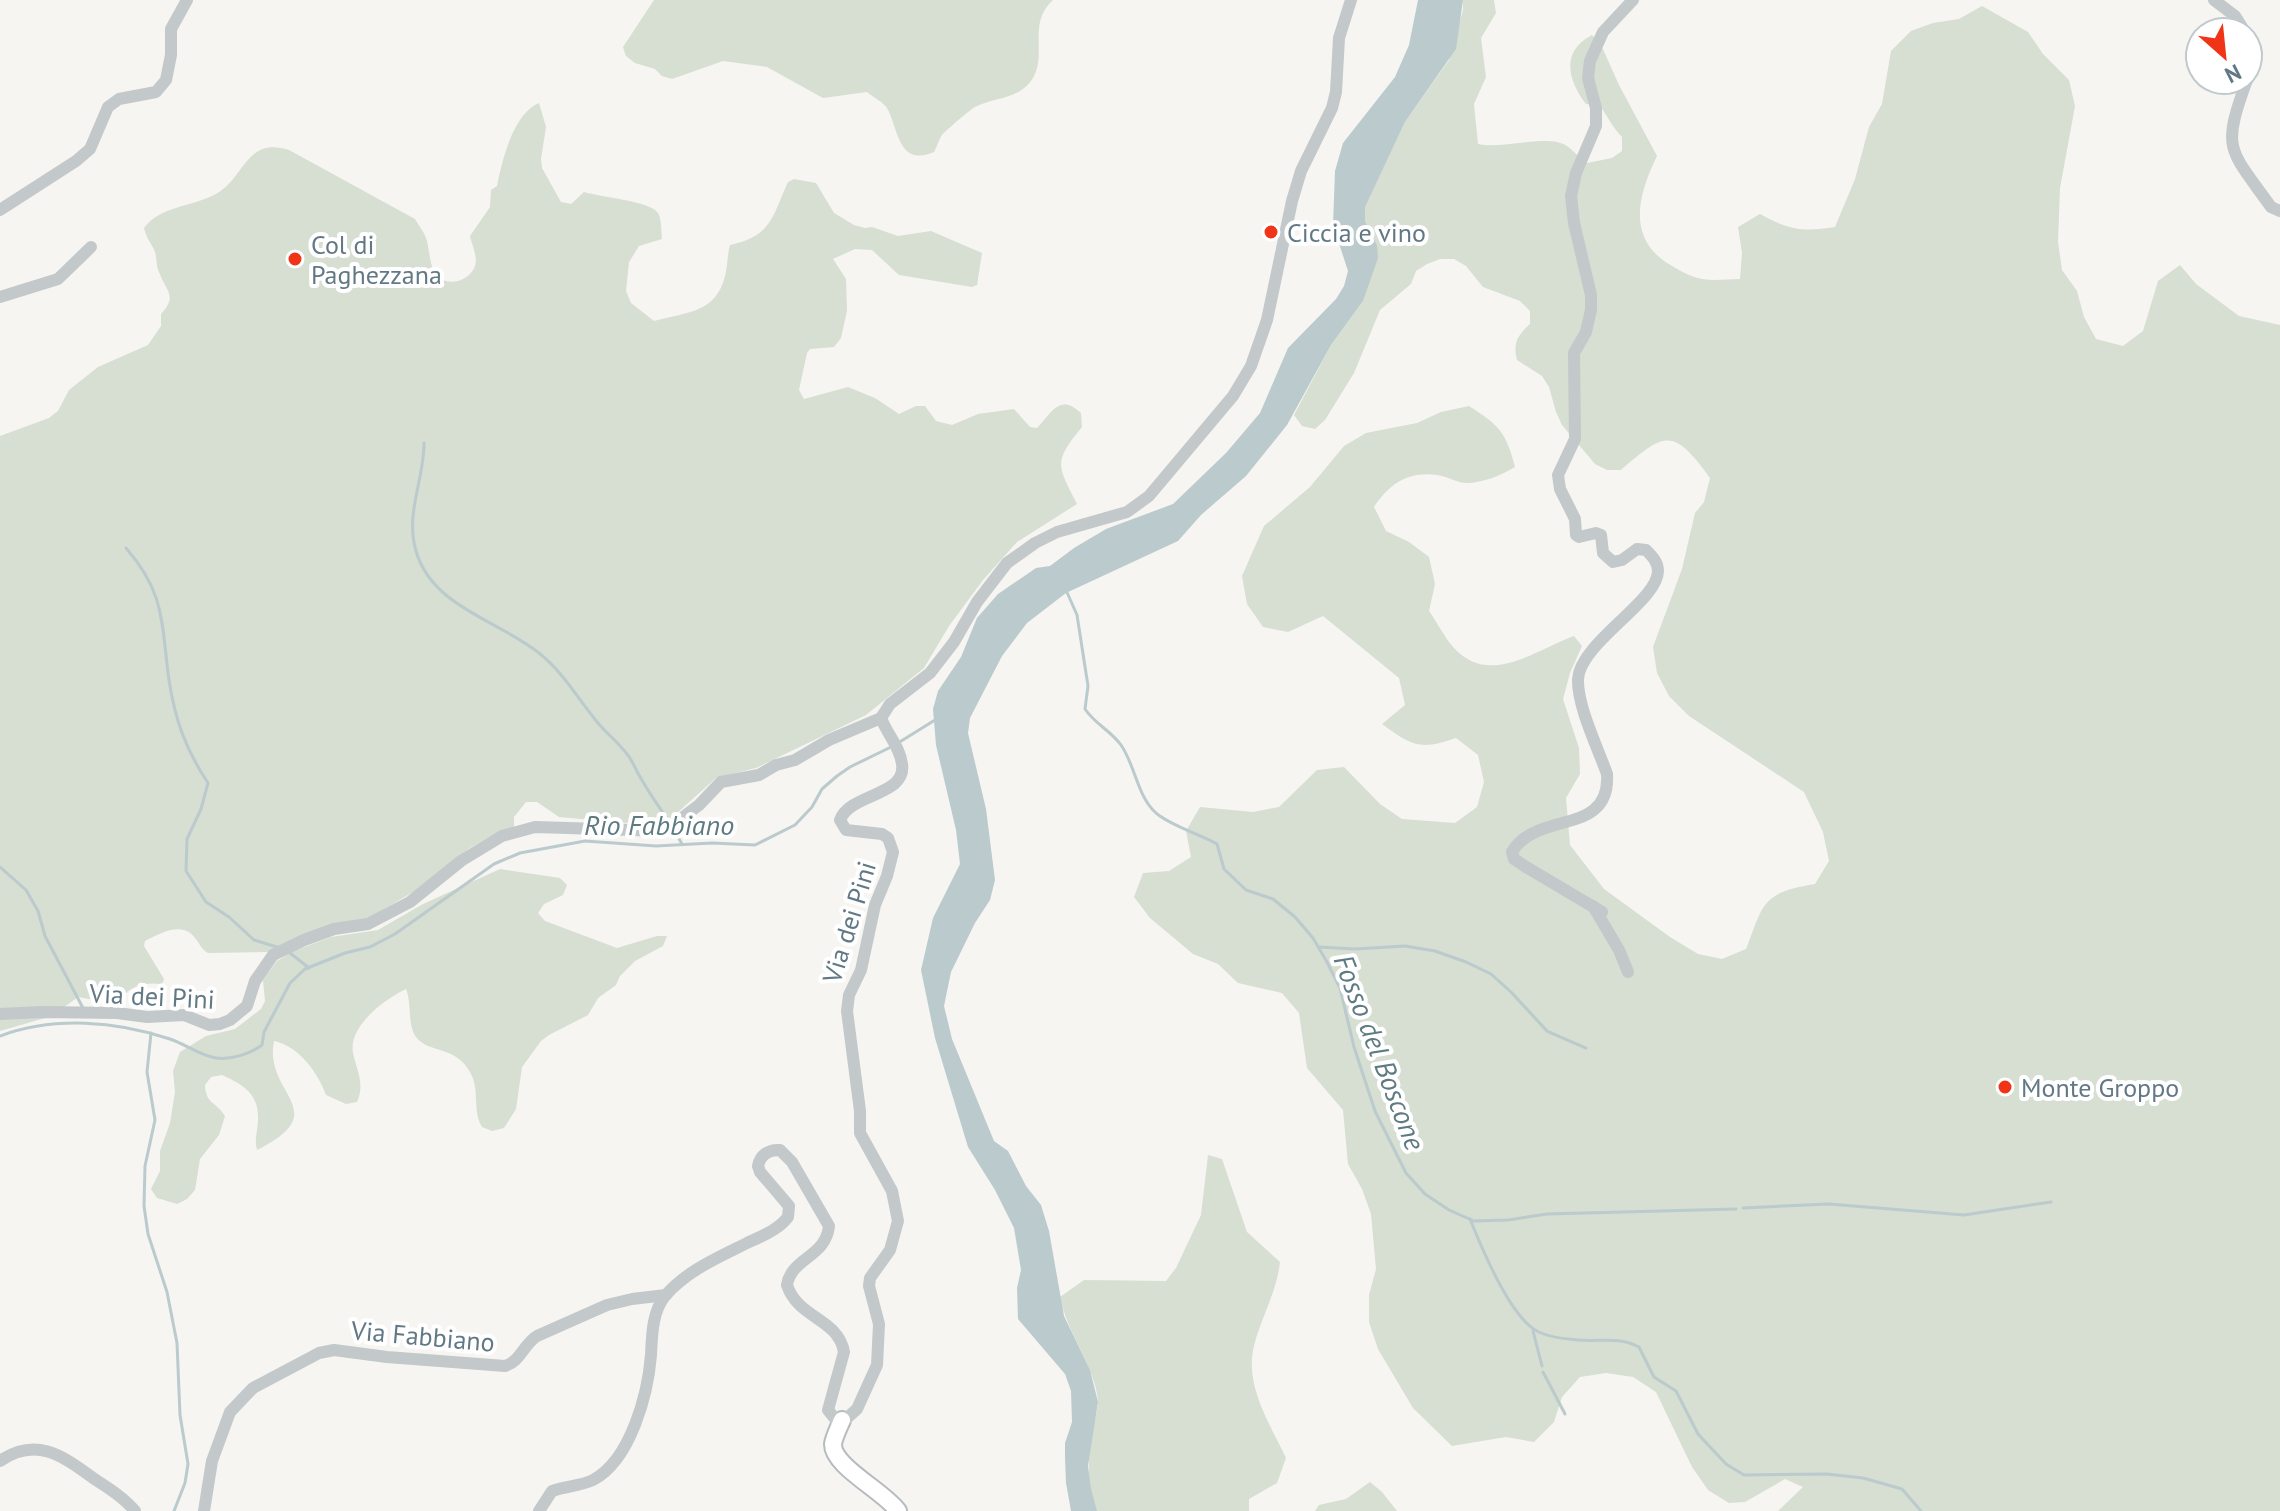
<svg xmlns="http://www.w3.org/2000/svg" width="2280" height="1511" font-family="'PT Sans',sans-serif">
<style>
.green{fill:#d7ded2}
.water{fill:#bbcacd}
.lines{fill:none;stroke-linecap:round;stroke-linejoin:round}
.stream{stroke:#bbcacd;stroke-width:3}
.major-casing{stroke:#b6bbbe;stroke-width:20}
.minor{stroke:#c3c8ca;stroke-width:12}
.major{stroke:#fff;stroke-width:16}
.poi-dot{fill:#f03418;stroke:#fff;stroke-width:3}
.labels{text-anchor:middle;dominant-baseline:central;stroke-width:8;stroke-linejoin:round;paint-order:stroke}
.poi-label{font-size:26px;fill:#627985;stroke:#fff;text-anchor:start}
.street-label{font-size:26px;fill:#627985;stroke:#fff}
.water-label{font-size:28px;font-style:italic;fill:#5e7b82;stroke:#fff}
</style>
<rect width="100%" height="100%" fill="#f6f5f1"/>
<g class="green">
<path d="M654,0H1053C1026,24 1049,56 1031,81C1016,100 995,97 975,107C971,109 945,131 942,135C939,139 937,147 934,152C898,167 899,130 887,108C883,102 873,97 867,92L823,98L767,67L723,61L672,79L662,76L655,69L635,63L626,56L623,47Z"/>
<path d="M1463,0H1494L1496,13L1481,38L1486,77L1474,104L1478,144C1501,150 1548,133 1567,146C1574,151 1579,158 1587,163L1612,158L1622,151V137C1612,127 1608,116 1599,105L1586,104C1567,79 1561,51 1592,35L1601,45L1619,85L1657,156C1639,193 1626,236 1667,263C1677,269 1690,277 1702,279C1714,281 1728,279 1740,279L1742,253L1738,227L1760,214C1789,230 1803,232 1835,227L1855,179L1869,127L1882,104L1891,51L1911,31L1933,23L1959,19L1982,6L2028,32L2043,54L2069,80L2075,106L2060,188L2058,242L2062,270L2077,291L2084,317L2096,339L2123,346L2143,331L2158,281L2180,265L2196,284L2239,316L2280,325V1511H1778L1803,1487L1785,1479L1745,1502L1729,1503L1708,1490L1692,1467L1656,1392L1633,1377L1606,1373L1580,1377L1562,1397L1554,1422L1534,1442L1506,1437L1452,1446L1413,1408L1378,1349L1369,1322V1295L1376,1269L1371,1214L1362,1189L1348,1164L1343,1110L1307,1068L1299,1013L1282,993L1238,983L1218,964L1193,954L1150,918L1134,897L1143,873L1169,871L1191,857L1186,831L1200,807L1253,812L1279,807L1317,770L1344,767L1380,804L1402,819L1455,823L1477,807L1484,782L1478,755L1456,738C1421,750 1413,747 1382,724L1405,705L1399,678L1323,616L1288,632L1263,627L1247,604L1242,576L1264,526L1310,487L1344,446L1366,433L1417,423L1441,412L1469,406C1499,425 1506,432 1515,467C1499,476 1486,482 1467,483C1457,483 1447,476 1437,475C1408,471 1389,484 1374,507L1386,531L1409,542L1429,557L1435,584L1429,611C1437,622 1444,637 1454,648C1490,687 1535,650 1574,636L1582,646L1570,673L1563,699L1579,748L1580,774L1566,798L1570,845L1604,889L1670,937L1698,954L1722,959L1746,949C1764,903 1761,893 1815,884L1829,861L1823,832L1804,792L1689,716L1669,696L1657,673L1653,647L1682,569L1695,513L1704,502L1710,478C1673,427 1665,432 1621,470H1607L1595,464L1562,425L1556,412L1549,387L1542,376L1517,360C1513,343 1517,336 1530,324V311L1520,301L1483,287L1466,266L1454,259H1440L1427,264L1416,271L1411,284L1380,310L1354,373L1325,420L1315,429L1302,426L1294,415L1331,345L1363,301L1377,245L1365,221L1364,208L1405,122L1449,60L1463,10Z"/>
<path d="M539,103L546,127L541,159L542,168L561,202L571,204L584,192C600,197 650,201 658,213C662,220 661,231 662,239L639,246L629,262L626,291L631,303L654,321C687,312 716,313 725,276C728,265 727,255 730,245C772,236 772,217 788,182L794,179L816,183L834,213L854,225L865,228L872,227L898,236L931,231L982,253L977,285L972,287L899,275L872,250L855,249L833,259L846,279L847,311L841,338L834,347L810,349L807,353L799,390L804,399L848,387L875,398L899,414L916,406H925L936,421L952,425L978,414L1014,409L1030,427L1037,428C1052,412 1060,393 1081,413L1082,427C1053,462 1057,465 1077,504L1017,542L983,580L949,626L924,668L866,715L756,768L716,778L667,822L650,825L559,817L537,802H526L514,817V828L500,831L470,848L418,889L366,920L334,924L267,952L208,953C201,949 200,944 195,938C182,921 161,933 145,941L144,946L164,979L162,984C145,982 133,985 122,997L121,1005L78,997L52,1016L0,1031V436L49,418L58,411L69,390L98,367L148,345L161,326V314C178,296 166,291 159,272C156,266 157,259 155,252C152,244 146,238 144,228C160,206 192,207 216,194C245,178 246,136 289,150L415,219C419,226 425,233 427,241C429,250 430,263 434,272C444,288 469,283 475,266C478,257 472,245 470,236L490,207L491,190L497,186C502,161 513,114 539,103Z"/>
<path d="M500,869L560,878L567,885L563,895L544,904L538,913L545,921L617,948L657,936H667L663,946L635,961L620,976L616,985L598,998L588,1015L549,1035L541,1041L522,1067L516,1109L504,1128L492,1131L482,1127C472,1109 480,1092 471,1074C457,1045 429,1054 416,1037C407,1024 412,1003 406,989C385,999 348,1026 353,1053C357,1071 365,1084 357,1102L346,1104L326,1095C318,1073 299,1046 274,1041C263,1095 336,1110 257,1150C255,1141 256,1138 257,1130C262,1098 249,1087 222,1075L211,1077L205,1085C206,1105 216,1101 225,1116L219,1135L200,1159L195,1190L187,1199L177,1204L157,1198L151,1189L160,1171V1151L170,1123L175,1092L173,1071L180,1052L206,1036L235,1029L261,1009L265,1001L263,980L277,961L294,951L331,937L378,930L423,904Z"/>
<path d="M1208,1155L1222,1159L1247,1232L1280,1262C1277,1291 1261,1318 1254,1346C1244,1385 1270,1424 1286,1458L1277,1483L1249,1499V1511H1097C1086,1487 1088,1458 1092,1432C1094,1422 1098,1411 1098,1401C1096,1369 1067,1333 1060,1297L1084,1280L1166,1281L1176,1268L1201,1215Z"/>
<path d="M1370,1482L1382,1492L1397,1511H1315L1319,1505L1346,1499Z"/>
</g>
<path class="water" d="M1418,0H1463L1456,49L1405,122L1365,207V221L1377,245L1378,258L1363,301L1331,345L1287,425L1246,476L1201,515L1178,541L1066,593L1027,623L1002,656L970,718L968,733L986,809L995,880L990,900L975,923L951,972L944,1006L952,1039L994,1141L1008,1151L1026,1186L1041,1205L1049,1231L1064,1316L1090,1370L1098,1402L1088,1466L1091,1489L1097,1511H1071L1066,1483L1065,1457V1443L1072,1422L1071,1391L1065,1374L1018,1319L1017,1288L1021,1270L1014,1228L995,1190L968,1147L935,1038L921,970L933,918L960,864L956,830L936,745L933,709L938,691L961,657L977,618L998,594L1036,568L1050,566L1074,548L1106,529L1173,504L1226,453L1260,413L1288,348L1336,299L1344,286L1348,271L1333,225L1335,171L1343,143L1395,77L1409,45Z"/>
<g class="lines">
<g class="stream">
<path d="M424,443C424,481 405,513 416,551C432,607 498,620 539,653C564,673 578,699 598,723C607,734 618,742 627,754C632,760 635,768 639,775C648,791 658,806 669,821"/>
<path d="M126,548C166,594 161,623 169,680C175,720 186,750 208,783L201,809L187,839L186,871L206,902L229,917L254,940L280,948"/>
<path d="M1066,590L1077,615L1088,686L1085,709C1095,724 1111,731 1121,745C1135,765 1137,795 1155,812C1167,824 1201,835 1217,844L1224,869L1246,890L1273,899L1295,917L1313,938L1327,962L1340,988L1354,1047L1375,1111L1406,1173L1425,1194L1449,1210L1474,1221L1508,1220L1547,1214L1736,1209"/>
<path d="M898,743L935,720"/>
<path d="M674,830L682,844"/>
<path d="M0,867L26,890L38,911L45,936L84,1010"/>
<path d="M1318,947L1355,949L1405,946L1435,951L1466,962L1491,974L1511,992L1547,1031L1586,1048"/>
<path d="M290,953L309,968"/>
<path d="M151,1033L147,1072L155,1120L145,1166L144,1206L148,1234L167,1292L177,1343L180,1415L188,1464L185,1483L174,1511"/>
<path d="M0,1036C54,1016 116,1021 170,1039C185,1044 201,1056 216,1058C231,1060 250,1054 262,1045L264,1032L290,983L305,969L345,953L370,947L395,934L494,864L520,853L585,841L656,846L712,843L755,845L795,825L812,807L822,789L837,776L850,767L891,747"/>
<path d="M1743,1208L1829,1204L1964,1215L2051,1202"/>
<path d="M1470,1219C1482,1249 1506,1307 1531,1327C1542,1337 1564,1339 1578,1340C1600,1342 1619,1336 1639,1347L1654,1377L1676,1391L1698,1434L1726,1464L1744,1475L1827,1474L1863,1478L1902,1489L1921,1511"/>
<path d="M1533,1331L1542,1366"/>
<path d="M1543,1372L1565,1414"/>
</g>
<defs>
<path id="major" d="M842,1420C839,1427 834,1437 833,1444C832,1466 885,1492 898,1511"/>
</defs>
<use href="#major" class="major-casing"/>
<g class="minor">
<path d="M2214,0L2235,16L2245,32"/>
<path d="M2248,37L2253,65L2248,79"/>
<path d="M2247,80C2221,151 2229,148 2271,207L2280,211"/>
<path d="M0,210L76,161L90,149L108,107L119,99L156,92L166,80L171,55V29L187,0"/>
<path d="M0,297L58,279L91,247"/>
<path d="M881,718L890,704L930,673L954,642L977,602L1007,563L1035,543L1057,532L1127,512L1149,496L1233,396L1251,366L1267,320L1292,201L1301,171L1332,108L1336,92L1339,38L1351,0"/>
<path d="M1593,906L1619,950L1628,972"/>
<path d="M1602,912L1526,867L1514,859L1512,852C1536,810 1611,837 1607,774C1598,748 1577,706 1578,679C1580,643 1658,601 1658,571C1658,562 1652,556 1646,550L1637,549L1622,560L1613,562L1603,553L1601,535L1596,533L1579,537L1576,535L1575,519L1560,489L1558,475L1575,439L1574,353L1586,332L1591,310V295L1574,223L1571,196L1576,173L1596,126V108L1588,78L1590,61L1603,32L1633,0"/>
<path d="M0,1014L42,1012L117,1013L147,1017L184,1015L209,1025L220,1024L230,1020L247,1006L255,981L273,955L304,940L334,929L368,924L410,902L461,861L502,836L535,827L665,831L699,805L721,782L759,775L776,765L795,760L829,740L881,718"/>
<path d="M0,1461C38,1435 65,1458 96,1480C110,1489 124,1498 135,1511"/>
<path d="M204,1511L212,1461L230,1412L253,1388L319,1353L334,1350L387,1357L505,1366C521,1361 523,1345 537,1336L607,1305L632,1299L666,1295"/>
<path d="M539,1511L552,1491C565,1486 581,1486 593,1480C631,1460 648,1393 651,1355C652,1336 652,1312 665,1296C686,1271 719,1257 747,1243C762,1236 778,1230 788,1217L789,1206L760,1172L758,1166C760,1155 769,1149 780,1150L792,1162L829,1226C826,1257 791,1258 787,1285C798,1319 838,1318 844,1352L828,1410L836,1420L847,1418L857,1409L877,1365L879,1324L869,1286L870,1278L890,1250L898,1221L892,1191L860,1133V1111L847,1011L849,995L861,970L875,905L887,876L893,852L888,838L882,834L846,830L840,820C850,793 907,796 902,764C900,747 887,734 881,718"/>
</g>
<use href="#major" class="major"/>
</g>
<g class="poi-dot">
<circle cx="1271" cy="232" r="8"/>
<circle cx="295" cy="259" r="8"/>
<circle cx="2005" cy="1087" r="8"/>
</g>
<g class="labels">
<g class="poi-label">
<text x="1287" y="232">Ciccia e vino</text>
<text x="311" y="244">Col di<tspan x="311" dy="30">Paghezzana</tspan></text>
<text x="2021" y="1087">Monte Groppo</text>
</g>
<g class="street-label">
<text transform="translate(849 922) rotate(-73)">Via dei Pini</text>
<text transform="translate(152 996) rotate(3)">Via dei Pini</text>
<text transform="translate(423 1336) rotate(5)">Via Fabbiano</text>
</g>
<g class="water-label">
<text x="659" y="824">Rio Fabbiano</text>
<text transform="translate(1380 1052) rotate(69)">Fosso del Boscone</text>
</g>
</g>
<g transform="translate(2224 56) rotate(153)"><circle r="38" fill="#ffffff" stroke="#c0c9ce" stroke-width="2"/>
<path d="M0-6L14 30L0 20L-14 30Z" fill="#f03418"/>
<text y="-12" font-size="22" font-weight="bold" text-anchor="middle" fill="#627985">N</text>
</g>
</svg>
